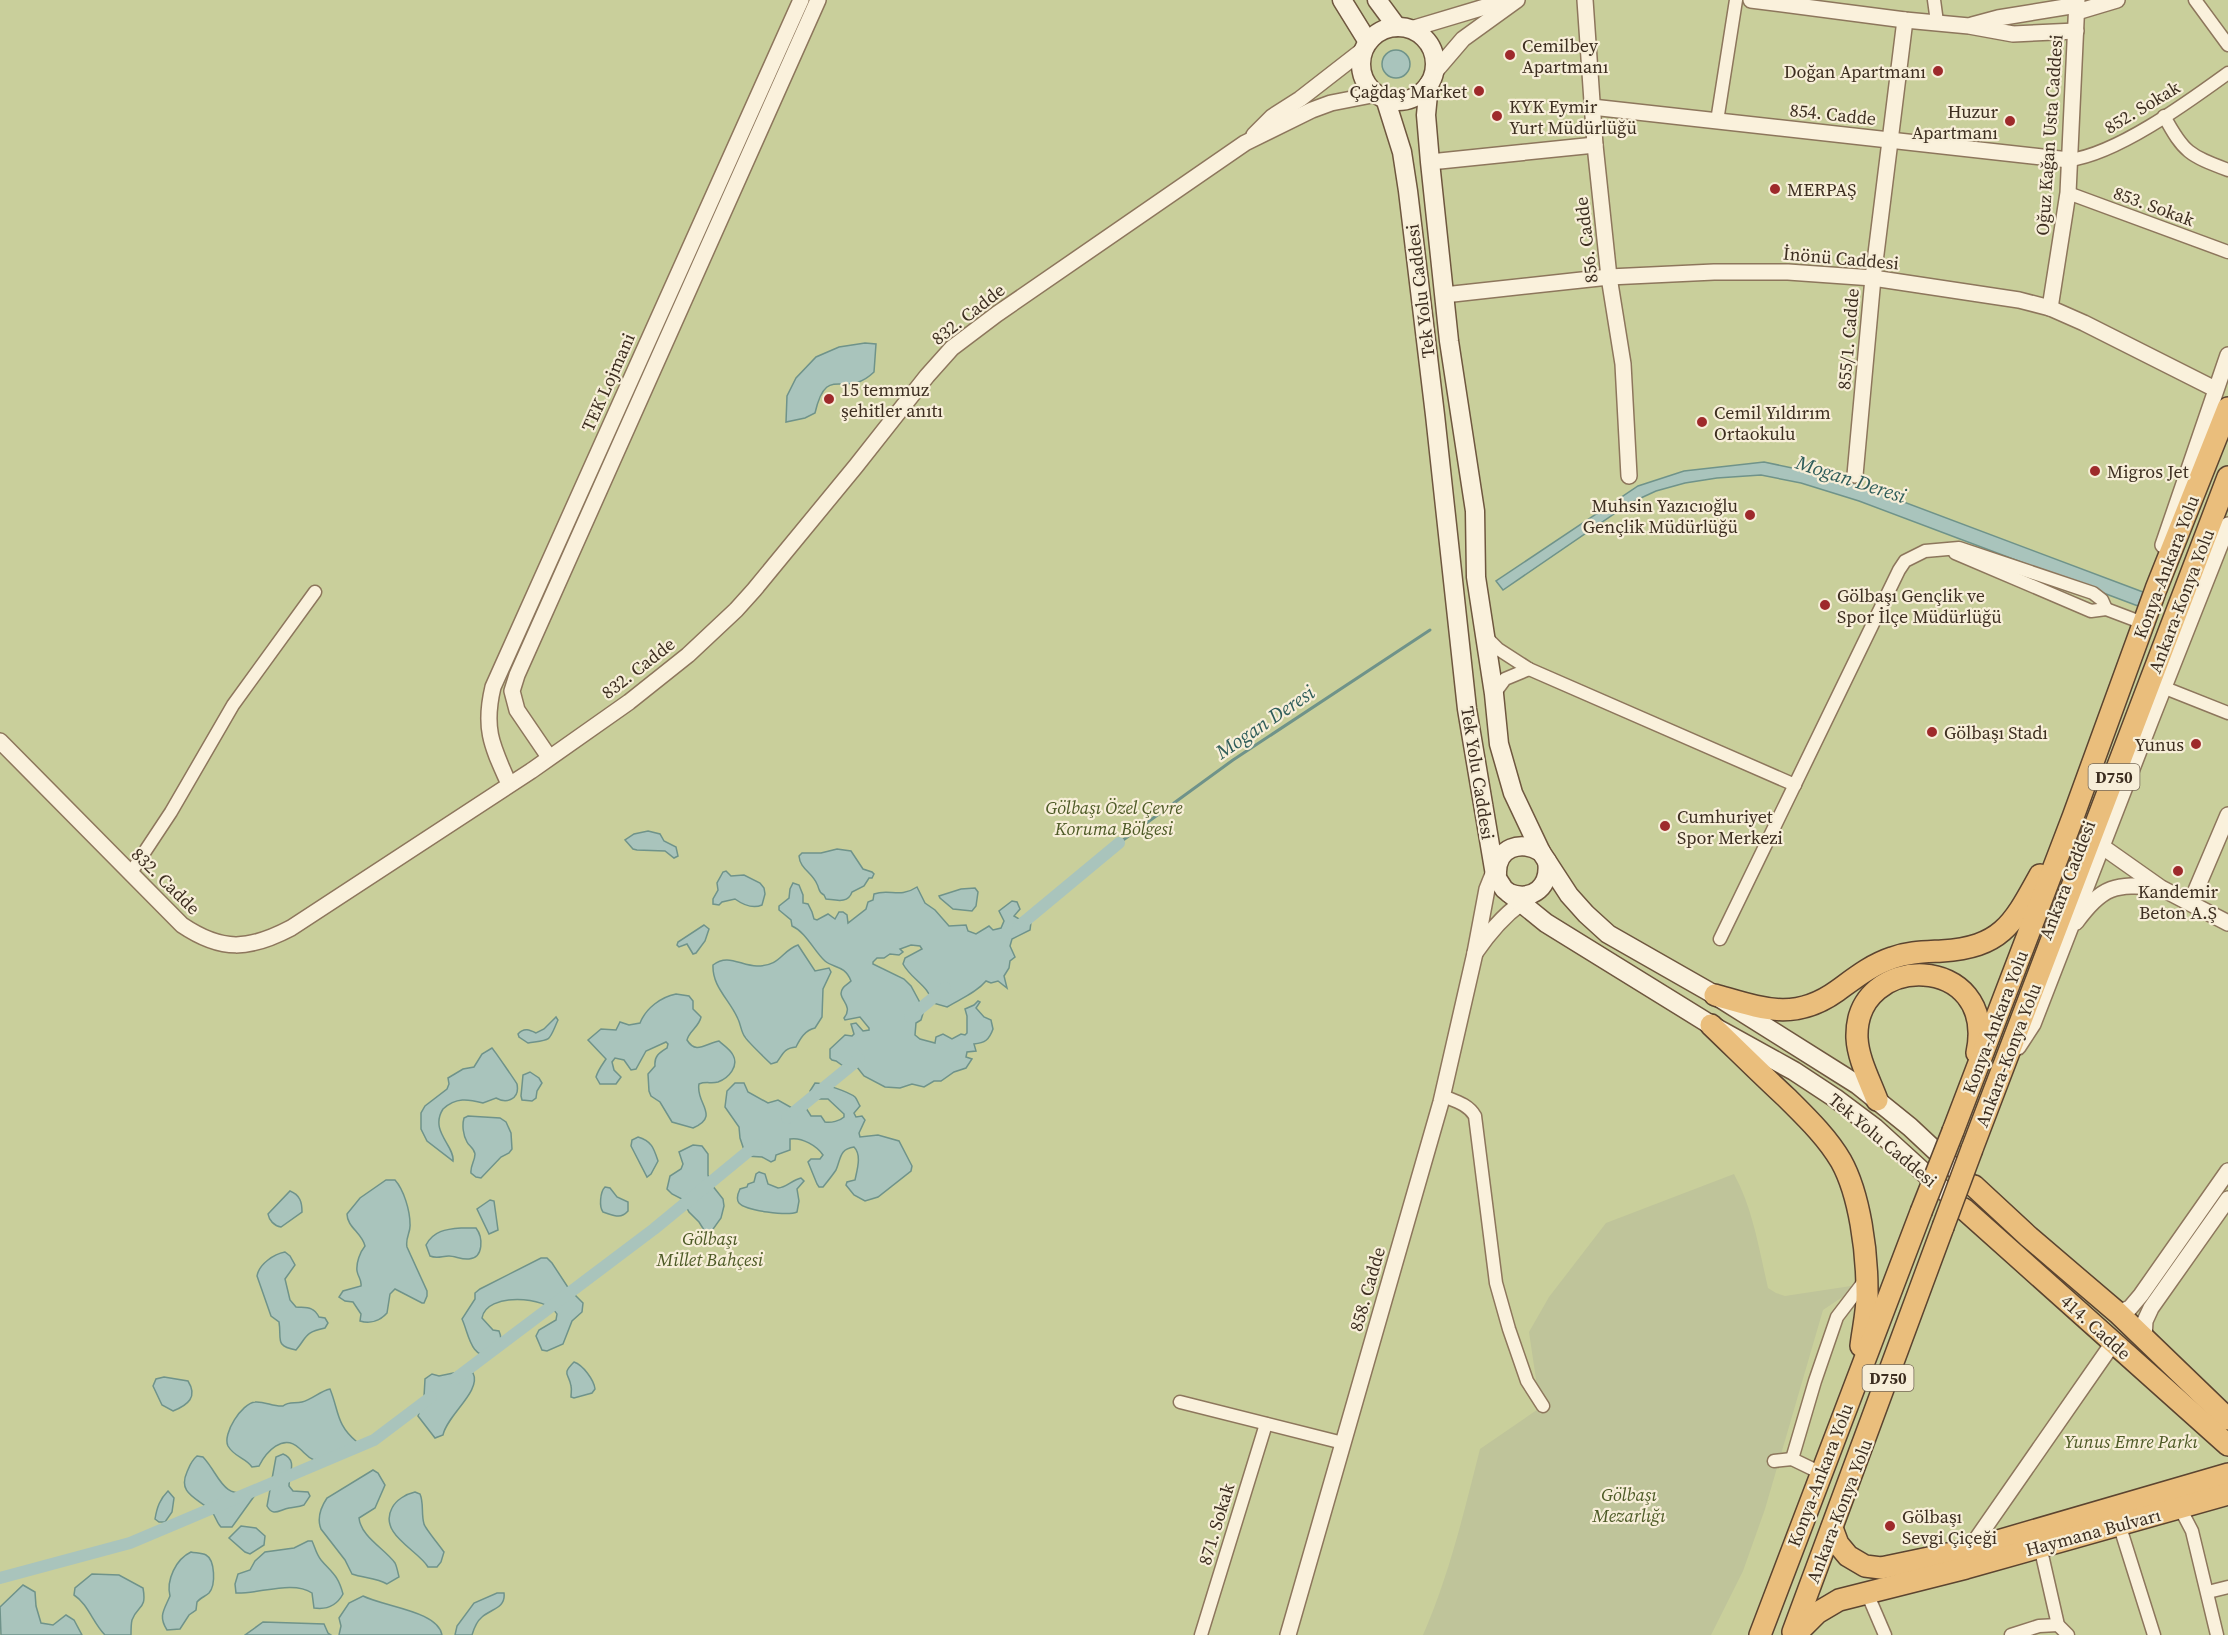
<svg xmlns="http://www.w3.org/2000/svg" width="2228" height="1635" font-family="'Source Serif 4',serif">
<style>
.green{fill:#c9cf9b}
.cemetery{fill:#bfc49a}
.water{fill:#a9c4bc;stroke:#6f938a;stroke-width:1.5}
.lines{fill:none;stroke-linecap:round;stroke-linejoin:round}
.stream{stroke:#6f938a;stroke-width:3}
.canal{stroke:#a9c4bc;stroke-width:12}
.minor-casing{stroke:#8d765c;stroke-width:15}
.tertiary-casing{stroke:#8d765c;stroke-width:18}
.secondary-casing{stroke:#6f573f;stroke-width:21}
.trunk-casing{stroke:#5b4430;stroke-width:24}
.minor{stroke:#faf1dc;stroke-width:12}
.tertiary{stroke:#faf1dc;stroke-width:15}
.secondary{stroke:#faf1dc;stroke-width:18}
.trunk{stroke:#eabe7c;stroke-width:21}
.trunk-bridge-casing{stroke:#5b4430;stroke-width:24;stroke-linecap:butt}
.trunk-bridge{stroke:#eabe7c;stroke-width:21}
.poi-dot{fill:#9e2a2b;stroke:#f7eed8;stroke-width:2}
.labels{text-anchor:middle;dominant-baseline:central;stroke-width:4.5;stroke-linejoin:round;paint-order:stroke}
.shield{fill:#f7eed8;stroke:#756857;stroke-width:1.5}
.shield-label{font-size:16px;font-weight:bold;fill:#3d2e20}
.poi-label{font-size:18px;fill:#3d2e20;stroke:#f7eed8;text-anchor:start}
.street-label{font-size:18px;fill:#3d2e20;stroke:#f7eed8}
.park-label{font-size:18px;font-style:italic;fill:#4d5a26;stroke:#f7eed8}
.water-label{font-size:20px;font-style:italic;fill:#2f5d5a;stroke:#f7eed8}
</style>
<rect width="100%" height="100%" fill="#f0e4c8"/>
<rect class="green" x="0" y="0" width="2228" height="1635"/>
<path class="cemetery" d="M1734,1174C1753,1209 1759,1249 1768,1288L1776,1293L1785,1296L1851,1286L1850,1292L1823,1310L1765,1509L1743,1571L1711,1635H1423C1449,1576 1464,1512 1480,1449L1547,1403L1537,1386L1529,1332L1549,1297L1606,1223Z"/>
<g class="water">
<circle cx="1396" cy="64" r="14"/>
<path d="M865,343L876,344L874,372C844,401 827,361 815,413L805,418L786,422L787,396L796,378L816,357L839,347Z"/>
<path d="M1764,462L1840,478L2143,592L2138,606L1859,501L1801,483L1761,475L1717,478L1685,483L1656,491L1630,503L1503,590L1496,581L1638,486L1684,471Z"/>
<path d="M648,831L660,834L664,841L676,847L678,856L674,858L665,851L637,850L633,849L625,840L634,834Z"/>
<path d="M837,849L851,851L863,869L872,872L874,874L872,878H869L864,886L852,892C848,904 836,900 826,899L824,895C818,892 820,890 817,884C812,872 800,869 799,856L802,853H821Z"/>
<path d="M726,871L731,876L744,875L760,883L764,888L765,894L762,905C753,909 742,904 735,899L722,902L719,905L713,904V899L718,890L717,883L723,872Z"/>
<path d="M793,883L799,885L803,895V903L808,904L812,912L814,919L817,920L828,914L835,919L839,912H843L847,915L848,923L866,909L868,902L873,900L874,894C890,888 899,899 917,887L925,903L935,910L949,926L966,925L968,931L976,934L989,926L993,930L1001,928L1004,921L999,911L1012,901L1017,902L1020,909L1014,916L1019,919L1029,916L1031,922L1030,930L1012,939L1010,946L1015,957L1010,961L1009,968L1004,976L1007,988L998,981L991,983L986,981C976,993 960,999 947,1007L933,1003C929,986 911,979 903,964L905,958L922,949L920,946L911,945L900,949L903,952L899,955L890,954L884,958H877L873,962V964L904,979L911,986L924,1010L921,1020L916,1023L915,1035L920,1039L935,1043L936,1037L943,1034L952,1039L961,1034L965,1035L967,1033V1016L965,1009L974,1005L978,1001L980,1002L976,1008L984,1017L991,1020L993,1029C989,1040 985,1043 974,1044L976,1051L967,1052L966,1057L972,1059L966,1068L954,1072L941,1081H934L924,1087L912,1084L900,1088L885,1087L864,1076L857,1067L846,1068L836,1061L832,1060L830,1058V1049L845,1035L852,1036L854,1034L851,1024L856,1023L863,1031L869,1030V1028L860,1017L845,1020L844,1018C855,1004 835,999 843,988C845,985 848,984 851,981C845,965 833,968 825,961C814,951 806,932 792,926L791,920L779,910V906L789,898L790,889Z"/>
<path d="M975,888L978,892L976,906L972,911L953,909L940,898L939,896L961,889Z"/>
<path d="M704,925L709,929L705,941L696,953L693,954L687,944L679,947L677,945L678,942Z"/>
<path d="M798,945L815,971L829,968L831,972L823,989L822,1017L815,1028C805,1030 800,1039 796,1047C784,1048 783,1054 777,1062L771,1064C768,1061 747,1041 745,1037C741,1032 741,1025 738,1019C730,1000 712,987 713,965C728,953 741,966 757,966C781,966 781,951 798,945Z"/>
<path d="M676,994L689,996L693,1001V1009L701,1017C699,1027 689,1031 687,1040C696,1055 706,1043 719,1041C723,1045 730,1049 733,1055C739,1066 729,1078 718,1082C711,1084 706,1081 699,1084C695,1103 721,1116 693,1128L672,1122L660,1102L651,1096L649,1091L648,1074L655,1066C654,1056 659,1053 667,1048L668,1044L666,1042L646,1051L636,1069L631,1070L624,1060L615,1058L612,1062L614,1070L621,1077L616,1084H600L596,1077C598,1070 602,1065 606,1059L588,1040L601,1029L616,1030L620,1022L629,1025L640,1023C646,1008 661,997 676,994Z"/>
<path d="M556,1017L558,1020C548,1042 553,1039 528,1043L519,1037L518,1034C524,1027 530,1030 536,1033L544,1029Z"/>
<path d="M492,1048C494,1050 516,1082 517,1084C520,1099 507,1104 496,1098L483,1103C468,1099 456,1097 443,1109C429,1131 455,1146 453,1161L427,1141L421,1129V1113L425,1106L447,1089L449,1084L448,1078L463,1069L474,1067L482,1054Z"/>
<path d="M530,1072L539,1078L542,1083L537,1091L536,1098L532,1101L522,1100L521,1096L523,1075Z"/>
<path d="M735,1083H744L748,1092L768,1103L778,1100L792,1108H806L811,1116H821L825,1122C831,1123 840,1121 844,1117V1114L828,1099H816L810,1091L815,1083C823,1083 849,1092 855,1097C857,1099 858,1103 860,1106L854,1113L856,1117L862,1116L865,1120L859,1133L860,1137L878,1135L899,1141L912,1166L911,1171L878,1197L865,1201L854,1195L846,1185L847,1182L855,1180C857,1170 862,1155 854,1147C839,1149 841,1159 836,1170C832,1176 827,1182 823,1187H819L817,1184L808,1162L811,1159H820L823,1155C817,1146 802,1137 790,1139V1150L776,1155L775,1160L771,1162L762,1157L746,1156L740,1138L739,1127L725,1107L727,1091Z"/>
<path d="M468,1116L500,1118L506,1122L511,1133L512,1149L509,1153L501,1157L481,1178L476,1177L471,1173C470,1166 475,1161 475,1154C474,1148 469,1146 467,1142C463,1135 462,1125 464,1118Z"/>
<path d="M638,1137C652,1141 654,1149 658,1161L651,1174L647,1177L631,1146L632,1140Z"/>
<path d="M693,1145L702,1146L708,1154V1175L712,1185L723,1199L724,1206L721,1218L711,1232L704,1230L699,1222L689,1212L682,1199L672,1194L667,1189L670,1176L681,1169L683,1164L679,1152Z"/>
<path d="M759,1172L765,1174L768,1184L778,1188C786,1188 792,1180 801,1178L804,1181L797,1189L799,1201L797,1212C788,1216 746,1211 739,1203C736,1199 738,1193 740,1189L747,1187L748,1184L754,1182L756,1174Z"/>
<path d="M386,1180H395C404,1190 410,1211 410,1224C411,1232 405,1238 407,1247L427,1291V1296L424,1303H422L395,1289L390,1294L387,1313C380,1321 370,1324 360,1321L361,1314L353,1302L345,1301L339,1297L343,1291L361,1286C362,1280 358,1277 357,1271C356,1263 360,1252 365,1246C362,1233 347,1227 347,1214L360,1198Z"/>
<path d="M605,1187L610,1188L617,1197L628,1202V1211C620,1220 613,1215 603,1212C599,1207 600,1192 605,1187Z"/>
<path d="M290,1191C300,1195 302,1202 302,1212L281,1227C274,1226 269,1220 268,1214Z"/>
<path d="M490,1200L494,1201L498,1230L489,1234L477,1209Z"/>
<path d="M461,1228H476C483,1237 484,1258 469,1259C462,1260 455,1256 449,1256C442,1256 437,1259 430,1256L426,1245C433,1231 446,1229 461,1228Z"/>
<path d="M285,1252L290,1256L295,1265L285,1279L290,1300L296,1307C307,1308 313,1306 319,1317L325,1318L328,1323L325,1328C303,1333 308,1336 296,1350C274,1346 282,1339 279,1322L271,1316L257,1276C259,1264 274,1254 285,1252Z"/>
<path d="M541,1258H547L552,1263L569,1289L583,1303L582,1312L572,1321L563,1344L547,1351L542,1350L536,1336L539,1330L556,1320L557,1314C547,1296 486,1292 482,1318L493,1330L499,1331C503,1340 500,1349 493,1356C470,1359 469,1334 462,1319L475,1299V1293L480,1289Z"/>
<path d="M574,1362C583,1365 594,1380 595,1389L592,1393L574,1398L571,1397C571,1393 572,1390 571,1386C569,1373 561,1375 574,1362Z"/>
<path d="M463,1371L473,1373C482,1391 447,1415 443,1435L435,1438L418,1416L424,1397L425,1379L432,1374L439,1376Z"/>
<path d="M164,1377L188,1381C198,1397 188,1405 173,1411L162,1405L153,1386L156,1379Z"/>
<path d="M330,1389C339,1411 336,1425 357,1442L354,1448L314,1460C307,1457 305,1453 299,1448C283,1433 266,1452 259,1466L252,1467C246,1458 234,1457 228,1446C222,1434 242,1403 255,1402C264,1401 274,1407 283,1406C289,1401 295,1404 302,1402C313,1399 320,1391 330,1389Z"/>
<path d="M283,1454C298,1460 289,1474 289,1486L293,1491L308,1492L310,1496L304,1505C299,1507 294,1507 289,1508C279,1510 273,1517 267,1506L276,1457Z"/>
<path d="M197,1456L203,1457C220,1475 221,1499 252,1492L255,1495L232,1527H221C216,1522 216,1516 211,1511C198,1498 177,1494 187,1472C190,1465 191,1461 197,1456Z"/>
<path d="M373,1470L378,1473L385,1485L375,1508L359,1518C361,1537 385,1549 395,1563C397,1567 398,1573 399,1577L387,1584C377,1578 363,1578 352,1574L345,1560L321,1529C317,1519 321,1507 327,1498Z"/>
<path d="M168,1491L174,1498L172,1512L165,1522H159L155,1519C157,1507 160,1499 168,1491Z"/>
<path d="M415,1492L420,1494C424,1503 421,1514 424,1524C425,1528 439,1545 444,1552L441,1562L437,1567H428C418,1550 378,1534 392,1508C396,1500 406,1494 415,1492Z"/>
<path d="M241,1526L256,1528L265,1536L264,1545L250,1554L245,1552L229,1538Z"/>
<path d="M308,1541H312C315,1547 316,1554 321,1560C332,1573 338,1575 343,1594C337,1605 327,1610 314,1608L312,1593C293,1580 259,1594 236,1593L235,1584L238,1574L250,1570L255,1561L265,1552L294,1548Z"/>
<path d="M191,1552C195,1553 202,1553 206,1555C215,1560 216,1585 209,1593C206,1596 200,1598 197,1602L196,1610L189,1615L180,1629L167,1630C158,1616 164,1610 170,1596C166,1580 176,1559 191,1552Z"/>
<path d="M92,1574L119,1575L143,1588C147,1610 138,1604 132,1620C131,1624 131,1630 131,1635H105C93,1623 88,1604 74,1595L75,1588Z"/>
<path d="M23,1585L35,1592L36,1606L41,1623L53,1625L66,1615L74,1620L82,1635H1L0,1607Z"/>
<path d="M497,1593H504C506,1608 491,1609 482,1617C476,1622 474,1628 472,1635H455L457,1626L474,1603Z"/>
<path d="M363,1596C385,1607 438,1611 442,1635H339L341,1626L339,1618L349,1603Z"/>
<path d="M263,1622L324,1624L328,1633L331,1635H245Z"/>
</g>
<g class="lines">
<path class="stream" d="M1119,843L1233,760L1430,630"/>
<g class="canal">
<path d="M1018,927L1119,843"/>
<path d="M910,1017L945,988"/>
<path d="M787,1118L859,1059"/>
<path d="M455,1379L654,1229L756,1145"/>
<path d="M0,1578L130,1543L374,1440L431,1397"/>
</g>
<defs>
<g id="minor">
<path d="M1934,0L1937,22"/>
<path d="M2195,0L2228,45"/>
<path d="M2164,116C2184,153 2189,155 2228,170"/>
<path d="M1717,121L1736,0"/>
<path d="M2069,160C2117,154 2188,102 2228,73"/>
<path d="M2068,193L2228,252"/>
<path d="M1955,553L2091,611L2106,609L2143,623"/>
<path d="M1485,636L1498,649L1529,669L1505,679L1494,694"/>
<path d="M1529,669L1795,785"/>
<path d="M2165,688L2228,713"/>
<path d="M130,874L171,812L233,705L315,592"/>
<path d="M1720,939L1899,570L1905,561L1925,551L1959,548L2093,593L2102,600L2106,609"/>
<path d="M1443,1096C1455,1101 1468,1104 1475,1116L1496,1283L1509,1329L1527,1381L1543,1406"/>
<path d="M1180,1402L1343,1443"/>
<path d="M1774,1461L1792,1459"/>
<path d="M1821,1473L1792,1459L1815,1381L1837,1317L1866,1279"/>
<path d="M2180,1508L2192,1531L2217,1635"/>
<path d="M2119,1524L2154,1635"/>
<path d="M2040,1546L2058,1625L2068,1635"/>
<path d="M2208,1592L2228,1587"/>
<path d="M1867,1593L1885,1635"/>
<path d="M1201,1635L1266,1424"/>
<path d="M2011,1635L2039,1626L2058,1625"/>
</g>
<g id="tertiary">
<path d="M1585,0L1595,145L1609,277L1623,364L1629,476"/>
<path d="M1751,0L1905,20L1969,26L2013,34L2076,31"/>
<path d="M2077,12L2117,0"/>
<path d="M1972,25L1998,18L2077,5"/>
<path d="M1411,29L1508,0"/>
<path d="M1433,74L1463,39L1517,0"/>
<path d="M1592,107L2069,160"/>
<path d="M1254,135L1272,117L1300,99L1363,50"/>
<path d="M1430,162L1595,145"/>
<path d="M1444,295L1609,277L1714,272H1788L1873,278L2019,300L2050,308L2084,323L2215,389"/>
<path d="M2050,308L2068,193L2077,0"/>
<path d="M1855,475L1873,278L1905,20"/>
<path d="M2163,545L2228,355"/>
<path d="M0,741L182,925C222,952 249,950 291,928L531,771L629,702L688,655L736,610L754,590L856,466L927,376L952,348L997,314L1245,143L1312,110L1331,103L1377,94"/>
<path d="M549,757L517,710L512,691L517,675L818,0"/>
<path d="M509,784C492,746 483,729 493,687L801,0"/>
<path d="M2100,845L2161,888L2228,923"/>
<path d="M1497,864L1487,889L1475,953C1490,931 1507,911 1530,897"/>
<path d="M2191,902L2228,815"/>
<path d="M2076,922C2103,885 2115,884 2158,887"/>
<path d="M2018,1047L2033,1024C2097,857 2162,691 2228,525"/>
<path d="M2118,1313L2130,1308L2141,1295L2228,1171"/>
<path d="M2144,1338L2145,1321L2151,1308L2228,1199"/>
<path d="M1967,1553L2113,1343"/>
<path d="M1288,1635L1441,1102L1475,953"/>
</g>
<g id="secondary">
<path d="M1342,0L1368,42"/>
<path d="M1377,0L1397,27"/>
<circle cx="1398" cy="64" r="37"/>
<path d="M1429,84L1426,115L1430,162L1449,341L1475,511L1476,577L1494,694L1499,744L1513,793L1541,852L1569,895L1586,914L1608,934L1715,995L1858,1085L1910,1127L1971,1184"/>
<path d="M1385,98L1402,152L1408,191L1435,415L1467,709L1495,875L1504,889L1546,923L1711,1025L1794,1071L1835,1098L1875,1128L1963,1208"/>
<path d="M1497,874C1496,847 1521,840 1541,852"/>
<path d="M1509,893C1533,902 1551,886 1547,861"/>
</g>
<g id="trunk">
<path d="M1715,995C1761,1008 1794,1022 1837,991C1855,978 1871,965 1892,958C1908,952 1924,952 1942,951C2002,947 2013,924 2040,875"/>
<path d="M1711,1025C1736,1049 1761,1074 1787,1098C1806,1117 1827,1137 1841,1161C1860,1195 1867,1252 1867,1291C1868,1309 1863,1328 1861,1346"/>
<path d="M1877,1100C1870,1081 1858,1059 1857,1038C1854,951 1998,952 1977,1053"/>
<path d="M1953,1131L2073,817L2156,589L2228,408"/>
<path d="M1972,1149L2228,477"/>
<path d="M1974,1186L2029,1237L2118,1313L2228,1419"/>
<path d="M1964,1209L2228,1445"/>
<path d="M1832,1528L1838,1544L1848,1556L1865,1566L1881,1568L1967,1550L2228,1474"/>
<path d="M1793,1632L1943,1227"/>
<path d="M1760,1635L1921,1212"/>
<path d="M1795,1635L1817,1613L1839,1600L1966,1568L2228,1494"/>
</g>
</defs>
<use href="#minor" class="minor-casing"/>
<use href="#tertiary" class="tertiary-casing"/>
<use href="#secondary" class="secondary-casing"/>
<use href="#trunk" class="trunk-casing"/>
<use href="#minor" class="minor"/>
<use href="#tertiary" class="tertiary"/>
<use href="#secondary" class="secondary"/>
<use href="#trunk" class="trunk"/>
<defs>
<g id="trunk-bridge">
<path d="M1921,1212L1953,1131"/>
<path d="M1943,1227L1972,1149"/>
</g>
</defs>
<use href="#trunk-bridge" class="trunk-bridge-casing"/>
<use href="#trunk-bridge" class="trunk-bridge"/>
</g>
<g class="poi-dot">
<circle cx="1510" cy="55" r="6"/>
<circle cx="1938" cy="71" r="6"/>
<circle cx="1479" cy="91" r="6"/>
<circle cx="1497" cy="116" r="6"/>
<circle cx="2010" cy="121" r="6"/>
<circle cx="1775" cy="189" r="6"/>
<circle cx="829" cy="399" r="6"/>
<circle cx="1702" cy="422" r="6"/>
<circle cx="2095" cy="471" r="6"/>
<circle cx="1750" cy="515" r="6"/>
<circle cx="1825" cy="605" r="6"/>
<circle cx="1932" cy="732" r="6"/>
<circle cx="2196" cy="744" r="6"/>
<circle cx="1665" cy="826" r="6"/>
<circle cx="2178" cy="871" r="6"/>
<circle cx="1890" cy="1526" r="6"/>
</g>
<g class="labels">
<g class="shield">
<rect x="2088.5" y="764" width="51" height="26" rx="4.5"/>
<rect x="1862.5" y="1365" width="51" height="26" rx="4.5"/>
</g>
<g class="shield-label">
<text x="2114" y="777">D750</text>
<text x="1888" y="1378">D750</text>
</g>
<g class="poi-label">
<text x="1522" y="45">Cemilbey<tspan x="1522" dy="21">Apartmanı</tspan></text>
<text x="1926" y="71" text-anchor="end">Doğan Apartmanı</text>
<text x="1467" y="91" text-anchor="end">Çağdaş Market</text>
<text x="1509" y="106">KYK Eymir<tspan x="1509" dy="21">Yurt Müdürlüğü</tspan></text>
<text x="1998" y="111" text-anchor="end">Huzur<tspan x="1998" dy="21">Apartmanı</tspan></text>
<text x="1787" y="189">MERPAŞ</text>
<text x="841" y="389">15 temmuz<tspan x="841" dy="21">şehitler anıtı</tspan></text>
<text x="1714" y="412">Cemil Yıldırım<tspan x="1714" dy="21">Ortaokulu</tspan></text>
<text x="2107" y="471">Migros Jet</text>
<text x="1738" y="505" text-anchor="end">Muhsin Yazıcıoğlu<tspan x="1738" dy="21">Gençlik Müdürlüğü</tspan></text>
<text x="1837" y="595">Gölbaşı Gençlik ve<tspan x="1837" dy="21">Spor İlçe Müdürlüğü</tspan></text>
<text x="1944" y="732">Gölbaşı Stadı</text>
<text x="2184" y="744" text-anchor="end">Yunus</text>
<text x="1677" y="816">Cumhuriyet<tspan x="1677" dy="21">Spor Merkezi</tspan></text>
<text x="2178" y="891" text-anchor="middle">Kandemir<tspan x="2178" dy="21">Beton A.Ş</tspan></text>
<text x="1902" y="1516">Gölbaşı<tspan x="1902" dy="21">Sevgi Çiçeği</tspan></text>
</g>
<g class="street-label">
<text transform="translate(2142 107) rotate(-31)">852. Sokak</text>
<text transform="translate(1833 114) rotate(6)">854. Cadde</text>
<text transform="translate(2049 135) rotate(-86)">Oğuz Kağan Usta Caddesi</text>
<text transform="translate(2154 206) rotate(20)">853. Sokak</text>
<text transform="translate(1586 240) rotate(-97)">856. Cadde</text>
<text transform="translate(1841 258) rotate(5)">İnönü Caddesi</text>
<text transform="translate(1420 291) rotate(-97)">Tek Yolu Caddesi</text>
<text transform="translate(968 314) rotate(-38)">832. Cadde</text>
<text transform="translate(1848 339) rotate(-85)">855/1. Cadde</text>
<text transform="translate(608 382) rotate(-66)">TEK Lojmani</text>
<text transform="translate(2166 567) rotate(-69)">Konya-Ankara Yolu</text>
<text transform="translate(2181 601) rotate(-69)">Ankara-Konya Yolu</text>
<text transform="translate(638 668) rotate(-38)">832. Cadde</text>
<text transform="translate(1478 773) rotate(81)">Tek Yolu Caddesi</text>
<text transform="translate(2067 880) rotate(-69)">Ankara Caddesi</text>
<text transform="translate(166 881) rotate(44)">832. Cadde</text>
<text transform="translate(1995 1022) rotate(-69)">Konya-Ankara Yolu</text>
<text transform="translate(2008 1055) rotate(-69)">Ankara-Konya Yolu</text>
<text transform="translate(1883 1140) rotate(40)">Tek Yolu Caddesi</text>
<text transform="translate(1367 1289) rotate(-74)">858. Cadde</text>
<text transform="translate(2096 1327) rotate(42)">414. Cadde</text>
<text transform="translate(1820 1475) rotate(-69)">Konya-Ankara Yolu</text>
<text transform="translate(1839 1511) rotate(-69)">Ankara-Konya Yolu</text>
<text transform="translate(1216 1524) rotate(-73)">871. Sokak</text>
<text transform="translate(2093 1532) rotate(-15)">Haymana Bulvarı</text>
</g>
<g class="park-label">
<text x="1114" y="807">Gölbaşı Özel Çevre<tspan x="1114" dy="21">Koruma Bölgesi</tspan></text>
<text x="710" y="1238">Gölbaşı<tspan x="710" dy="21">Millet Bahçesi</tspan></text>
<text x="2131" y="1441">Yunus Emre Parkı</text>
<text x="1629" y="1494">Gölbaşı<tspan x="1629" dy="21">Mezarlığı</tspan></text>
</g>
<g class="water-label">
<text transform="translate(1851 479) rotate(18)">Mogan Deresi</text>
<text transform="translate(1265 722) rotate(-34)">Mogan Deresi</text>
</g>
</g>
</svg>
